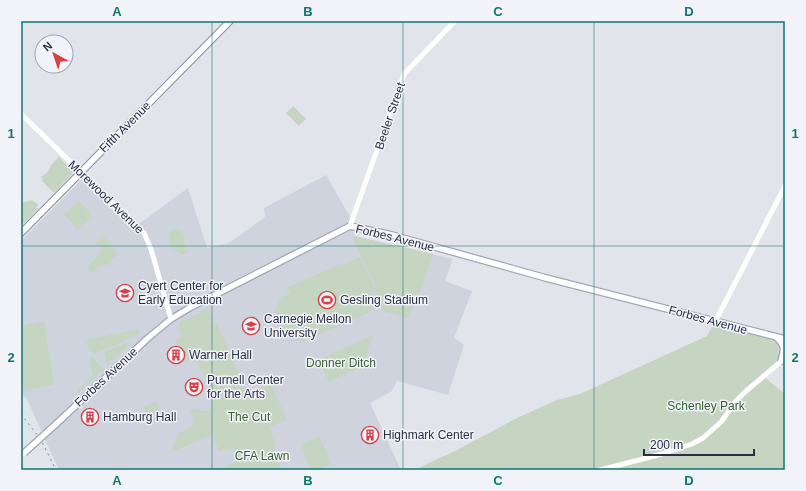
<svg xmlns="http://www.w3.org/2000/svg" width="806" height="491" font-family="Arial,sans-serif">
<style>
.built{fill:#cfd3dd}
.green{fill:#c5d5c2}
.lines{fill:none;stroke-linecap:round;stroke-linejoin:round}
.primary-casing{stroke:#a0a7b7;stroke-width:8}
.highway-casing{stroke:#8890a2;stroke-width:8}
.secondary{stroke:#fff;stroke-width:5}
.primary{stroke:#fff;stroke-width:5.5}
.highway{stroke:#fff;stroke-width:6}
.rail{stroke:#7a8295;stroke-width:1;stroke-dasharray:2 4;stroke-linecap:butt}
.primary-bridge-casing{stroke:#a0a7b7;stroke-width:8;stroke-linecap:butt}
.primary-bridge{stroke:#fff;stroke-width:5.5}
.grid{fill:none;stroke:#0f766e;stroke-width:1;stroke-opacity:0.55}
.labels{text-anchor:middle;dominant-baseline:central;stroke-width:3;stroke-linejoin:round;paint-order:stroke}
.street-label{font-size:12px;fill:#293044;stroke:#f1f3f8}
.poi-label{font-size:12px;fill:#293044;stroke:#f1f3f8;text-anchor:start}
.park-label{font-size:12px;fill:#396035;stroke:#f1f3f8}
.neatline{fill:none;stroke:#0f766e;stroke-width:1.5}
.grid-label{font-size:13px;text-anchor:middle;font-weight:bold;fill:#0f766e}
</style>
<rect width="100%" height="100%" fill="#e1e4eb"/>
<path class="built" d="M326,175L349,215L354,236L453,259L445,281L472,291L454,338L464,345L448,395L397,381L392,391L370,403L401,470H59L27,399L21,394V241L82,179L132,229L188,188L207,248L229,243L265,217L264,208Z"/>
<g class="green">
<path d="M293,106L306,119L299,126L286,113Z"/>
<path d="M59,157L74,172L55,192H53L42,181L43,179L41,177L49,171L48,170L51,167L50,166Z"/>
<path d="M32,200L39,205L36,207L38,209L24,223L21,220V201L24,202Z"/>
<path d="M79,201L93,216L78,230L64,214Z"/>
<path d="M177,229L181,230L188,253L181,255L180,253C171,251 171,246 169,239L170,238V231Z"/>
<path d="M104,236L118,254L112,259L110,264L97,267L91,272L87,268L102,250L96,243Z"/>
<path d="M354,236L434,254L409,318L385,312L375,303V285L353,239Z"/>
<path d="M360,257C365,267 371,277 374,287C375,294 370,302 376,308L362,316L304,341C282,342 266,316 282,298C284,296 288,294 290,293L288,287L338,265L339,267Z"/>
<path d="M207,306L215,325L217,324L243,382L241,383L243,387L245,386L249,393L271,384L287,419L270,427L276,445L273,446L275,451L274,452L282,470H218L239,461L235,454L237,453L235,448L228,452L227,449L220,452L212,435L171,452L176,438L179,437L178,434L193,425L195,420L190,411L197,408L201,411H207L211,408V402L217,399L215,394L213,395L195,357L185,361L175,340L182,337L178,328L180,327L179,323L203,311Z"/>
<path d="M44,321L54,385L23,391L21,376V326Z"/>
<path d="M715,322L785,339V358L763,376L785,394V470H414L455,451L517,418L557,400L580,394L707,336Z"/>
<path d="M139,329L140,334L94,354L88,348L86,340Z"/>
<path d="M371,336L372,338L362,367L328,382L318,360Z"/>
<path d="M127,342L128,346L113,360L109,361V363L107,366L104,352L106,351L107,352L109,350L118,346L119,347Z"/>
<path d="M92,357L103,369L100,372H98L96,377L76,395L78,390L93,376L89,359Z"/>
<path d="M156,401L160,410L142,418L141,412H146L144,407Z"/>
<path d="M319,436L331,464L318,470H311L300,445Z"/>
</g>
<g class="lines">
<defs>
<g id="primary">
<path d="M777,338C786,346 784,350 781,361"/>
<path d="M55,425L148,338L171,319L191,307L350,226L392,235L546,278L785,339"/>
</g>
<path id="highway" d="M21,233L230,21"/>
</defs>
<use href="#primary" class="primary-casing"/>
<use href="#highway" class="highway-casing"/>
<g class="secondary">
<path d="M21,114L144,233L151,249L171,319"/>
<path d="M350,226L404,74L455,21"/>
<path d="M715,322L785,186"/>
<path d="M600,470L662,454L692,444L703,438L721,422L736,401L745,392L785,358"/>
</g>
<use href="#primary" class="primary"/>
<use href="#highway" class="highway"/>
<path class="rail" d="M21,414L41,440L56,470"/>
<defs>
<path id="primary-bridge" d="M24,453L55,425"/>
</defs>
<use href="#primary-bridge" class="primary-bridge-casing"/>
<use href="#primary-bridge" class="primary-bridge"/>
</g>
<path class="grid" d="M212,21V470M403,21V470M594,21V470M21,246H785"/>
<defs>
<symbol id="school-ring" viewBox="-11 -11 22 22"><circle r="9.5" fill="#f1f3f8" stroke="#d54148" stroke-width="1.5"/><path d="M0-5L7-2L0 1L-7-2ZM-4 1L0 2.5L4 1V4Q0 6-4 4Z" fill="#d54148"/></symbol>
<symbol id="stadium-ring" viewBox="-11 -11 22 22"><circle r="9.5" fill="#f1f3f8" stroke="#d54148" stroke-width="1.5"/><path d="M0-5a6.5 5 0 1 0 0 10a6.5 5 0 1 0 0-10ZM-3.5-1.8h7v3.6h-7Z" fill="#d54148"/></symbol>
<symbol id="university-ring" viewBox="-11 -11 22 22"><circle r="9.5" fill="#f1f3f8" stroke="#d54148" stroke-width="1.5"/><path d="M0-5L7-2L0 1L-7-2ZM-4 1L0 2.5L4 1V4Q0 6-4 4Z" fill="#d54148"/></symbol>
<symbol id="building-ring" viewBox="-11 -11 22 22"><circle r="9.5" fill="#f1f3f8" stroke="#d54148" stroke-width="1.5"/><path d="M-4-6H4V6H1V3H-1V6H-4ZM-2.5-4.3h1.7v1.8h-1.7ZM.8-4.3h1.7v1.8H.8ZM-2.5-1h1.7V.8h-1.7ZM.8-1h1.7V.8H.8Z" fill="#d54148"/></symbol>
<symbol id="theatre-ring" viewBox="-11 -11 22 22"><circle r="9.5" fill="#f1f3f8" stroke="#d54148" stroke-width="1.5"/><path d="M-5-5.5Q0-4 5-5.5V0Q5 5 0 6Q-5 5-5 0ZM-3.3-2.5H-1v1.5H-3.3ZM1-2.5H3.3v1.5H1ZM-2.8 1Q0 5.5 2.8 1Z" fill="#d54148"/></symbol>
</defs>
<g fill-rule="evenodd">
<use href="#school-ring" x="115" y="283" width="20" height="20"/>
<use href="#stadium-ring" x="317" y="290" width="20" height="20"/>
<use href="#university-ring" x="241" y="316" width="20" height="20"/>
<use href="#building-ring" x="166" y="345" width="20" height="20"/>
<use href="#theatre-ring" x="184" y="377" width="20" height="20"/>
<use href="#building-ring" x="80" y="407" width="20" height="20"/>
<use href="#building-ring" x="360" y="425" width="20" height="20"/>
</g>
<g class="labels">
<g class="street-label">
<text transform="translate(390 116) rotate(-71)">Beeler Street</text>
<text transform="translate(125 127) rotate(-45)">Fifth Avenue</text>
<text transform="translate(106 197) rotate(44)">Morewood Avenue</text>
<text transform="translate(395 238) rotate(14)">Forbes Avenue</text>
<text transform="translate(708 320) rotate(15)">Forbes Avenue</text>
<text transform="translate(106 377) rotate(-43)">Forbes Avenue</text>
</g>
<g class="poi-label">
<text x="138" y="286">Cyert Center for<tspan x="138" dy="14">Early Education</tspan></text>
<text x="340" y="300">Gesling Stadium</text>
<text x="264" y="319">Carnegie Mellon<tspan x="264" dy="14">University</tspan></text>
<text x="189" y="355">Warner Hall</text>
<text x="207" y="380">Purnell Center<tspan x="207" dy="14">for the Arts</tspan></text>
<text x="103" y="417">Hamburg Hall</text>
<text x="383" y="435">Highmark Center</text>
</g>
<g class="park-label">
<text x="341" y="363">Donner Ditch</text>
<text x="706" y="406">Schenley Park</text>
<text x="249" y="417">The Cut</text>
<text x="262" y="456">CFA Lawn</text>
</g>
</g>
<rect width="806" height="491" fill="none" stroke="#f1f3f8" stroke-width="44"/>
<g transform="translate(54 54) rotate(320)"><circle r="19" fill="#f1f3f8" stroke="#a1a5b0"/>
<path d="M0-3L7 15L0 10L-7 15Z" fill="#d54148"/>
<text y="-6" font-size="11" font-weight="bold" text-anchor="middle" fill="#293044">N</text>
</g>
<path d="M644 449v6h110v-6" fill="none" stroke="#293044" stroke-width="2"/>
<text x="650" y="449" font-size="12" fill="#293044" stroke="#f1f3f8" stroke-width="3" paint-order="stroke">200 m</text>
<rect x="22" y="22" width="762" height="447" class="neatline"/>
<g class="grid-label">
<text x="117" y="16">A</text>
<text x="308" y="16">B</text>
<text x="498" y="16">C</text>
<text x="689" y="16">D</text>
<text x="11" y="138">1</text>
<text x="795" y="138">1</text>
<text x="11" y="362">2</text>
<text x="795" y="362">2</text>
<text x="117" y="485">A</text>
<text x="308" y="485">B</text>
<text x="498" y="485">C</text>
<text x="689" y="485">D</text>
</g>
</svg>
